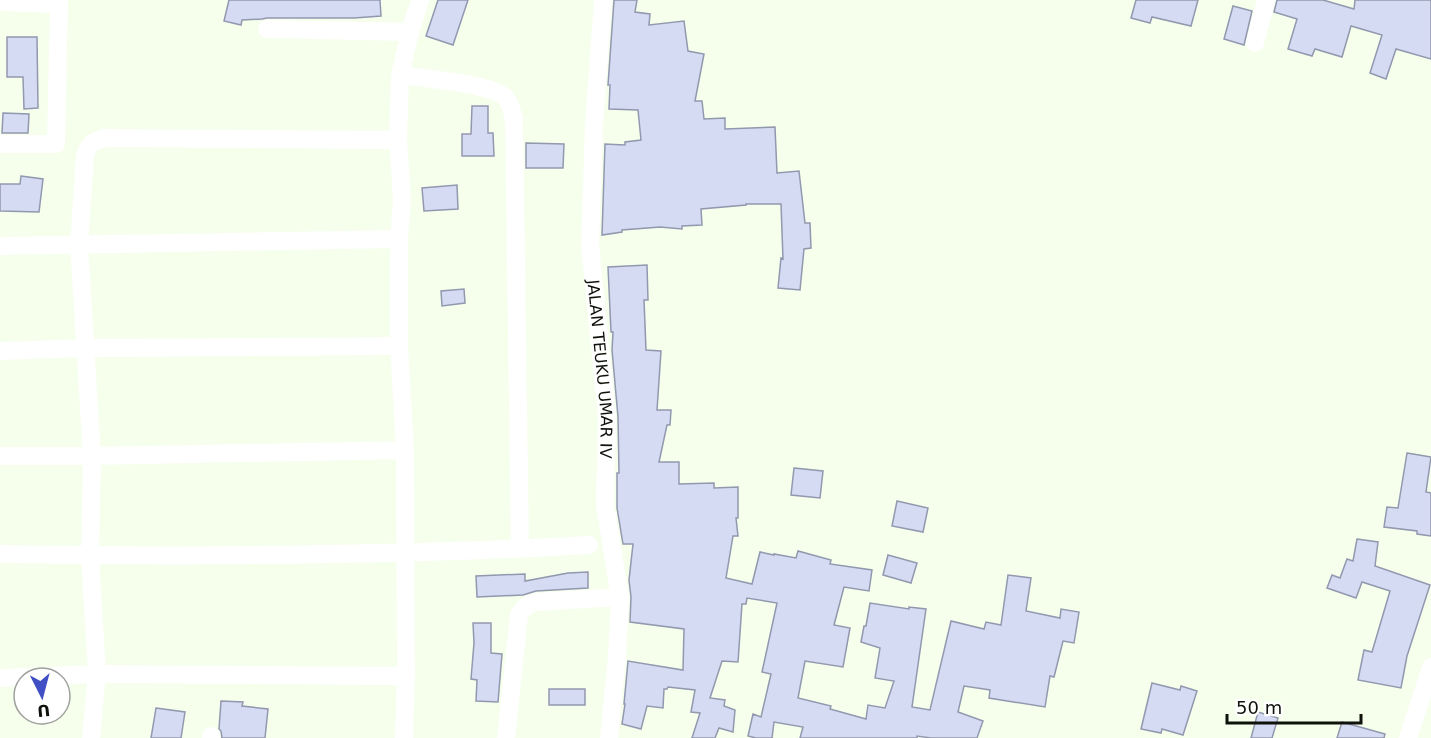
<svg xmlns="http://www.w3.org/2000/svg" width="1431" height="738" font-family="'DejaVu Sans',sans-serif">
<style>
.building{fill:#d4dbf2;stroke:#9298ae;stroke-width:1.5}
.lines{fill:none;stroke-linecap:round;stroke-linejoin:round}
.street{stroke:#fff;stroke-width:18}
.labels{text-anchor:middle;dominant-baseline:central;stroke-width:4.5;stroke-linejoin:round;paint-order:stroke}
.street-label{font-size:16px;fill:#0e120a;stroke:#fff}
</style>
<rect width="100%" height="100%" fill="#f5ffec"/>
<g class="building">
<path d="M229,0H380L381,16L354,18H267L262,19L242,20L241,25L224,21Z"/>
<path d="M438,0H468L453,45L426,36Z"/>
<path d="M614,0H637L635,12L650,14L649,25L684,21L688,51L704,54L695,101H702L704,119L725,118V129L775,127L777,173L799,171L805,223H810L811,248L804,249L800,290L778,288L781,258L783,259L781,204H746V205L701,209L702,225L682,226V229L660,227L622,230V232L602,235L605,144L625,145V142L641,140L638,110L609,109L610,85H608Z"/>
<path d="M1136,0H1198L1191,26L1152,17L1150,23L1131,18Z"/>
<path d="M1277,0H1323L1354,9L1355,0H1431V59L1396,49L1386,79L1370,73L1382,35L1351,26L1342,57L1315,49L1312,56L1288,49L1297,19L1274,12Z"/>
<path d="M1233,6L1252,11L1244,45L1224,39Z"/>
<path d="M7,37H37L38,108L24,109L23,77H7Z"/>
<path d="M472,106H488V133H493L494,156H462V134H471Z"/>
<path d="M3,113L29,114L28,133H2Z"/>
<path d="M526,143L564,144L563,168H526Z"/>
<path d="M21,176L43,179L39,212L0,211V184H20Z"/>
<path d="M457,185L458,209L424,211L422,188Z"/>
<path d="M647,265L648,300H644L646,350L661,351L657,410H671L670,425H667L659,462H679V484L714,483V488L738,487V518H736L738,536H733L726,578L752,584L760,552L774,555V554L796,558L798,551L831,560L830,564L872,570L869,591L844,587L834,625L850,628L843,667L805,661L798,698L831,706L830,709L866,719L868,705L885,708L894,681L875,678L880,648L861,642L864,626H866L870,603L909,609V607L926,609L912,707L930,710L951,621L984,629L986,622L1001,625L1008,575L1031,578L1026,611L1060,618L1061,609L1079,612L1074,643L1063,641L1054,677L1050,676L1045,707L989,698L990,690L964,686L958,712L983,721L977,738H931L917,736V738H800L803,727L774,722L772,738H756L748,736L753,714L761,717L771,674L762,672L777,603L747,598L746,604H742L738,662L722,661L710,698L725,700L724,706L735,710L733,732L719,728L715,738H692L700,713L691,712L695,690L668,687L667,689H664L663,708L647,706L641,729L622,724L625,704H624L628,661L683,670L684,629L630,622L631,597L629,580L633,544H623L617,508V473H619L618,417L612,350L613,332H611L608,267Z"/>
<path d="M464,289L465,303L442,306L441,291Z"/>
<path d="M1407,453L1431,457L1426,492L1431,493V536L1417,534V531L1384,527L1387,507L1398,508Z"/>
<path d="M794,468L823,471L820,498L791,495Z"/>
<path d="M897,501L928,508L923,532L892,526Z"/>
<path d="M1357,539L1378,542L1375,566L1430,585L1407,656L1401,688L1358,680L1364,650L1372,652L1390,591L1362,582L1356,598L1327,588L1332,575L1340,578L1347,559L1353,561Z"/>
<path d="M888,555L917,563L911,583L883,575Z"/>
<path d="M588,572V588L536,591L523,595L477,597L476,576L525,574V581L568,573Z"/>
<path d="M473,623H491V653L502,654L498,702L476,701L477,680L471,679L474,643Z"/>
<path d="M1152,683L1180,690L1181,686L1197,691L1183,735L1162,729L1161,733L1141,729Z"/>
<rect x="549" y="689" width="36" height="16"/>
<path d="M221,701L243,702L242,706L268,709L265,738H222L221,731L219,729Z"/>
<path d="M156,708L185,712L181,738H151Z"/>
<path d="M1258,712L1278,718L1272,738H1251Z"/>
<path d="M1342,722L1385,734L1384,738H1337Z"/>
</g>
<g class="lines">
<g class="street">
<path id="s1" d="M603,0L594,125L590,245L607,418L605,505L620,597L617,657L609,738"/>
<path d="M0,2L59,4"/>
<path d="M267,29L410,32"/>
<path d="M1255,43L1266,0"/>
<path d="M400,75C421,78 494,84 506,98C511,104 512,112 514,120L520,549"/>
<path d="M0,144H56L59,0"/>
<path d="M0,246L399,239"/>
<path d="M0,351L86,348L399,346"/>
<path d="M0,456H92L405,450"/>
<path d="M0,554C196,557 393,556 589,545"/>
<path d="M0,678L97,674L406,676"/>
<path d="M91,738L97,674L90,556L92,456L79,244L85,157C88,144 93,141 105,138L398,140"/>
<path d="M211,738V736"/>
<path d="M404,738L406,676L405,450L399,346V239L402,199L398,140L400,75L410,32L420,0"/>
<path d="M506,738L519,615C524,607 527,604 537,602L620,597"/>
<path d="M1408,738L1431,667"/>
</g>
</g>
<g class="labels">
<g class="street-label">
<text stroke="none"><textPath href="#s1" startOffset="370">JALAN TEUKU UMAR IV</textPath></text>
</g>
</g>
<g transform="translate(42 696) rotate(174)"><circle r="28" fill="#ffffff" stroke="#9fa09d" stroke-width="1.5"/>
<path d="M0-4.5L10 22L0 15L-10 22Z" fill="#4050c4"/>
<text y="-9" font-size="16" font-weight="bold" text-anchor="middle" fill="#0e120a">U</text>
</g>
<path d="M1227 714v9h134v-9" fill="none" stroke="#0e120a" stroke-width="3"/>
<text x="1236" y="714" font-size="18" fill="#0e120a" stroke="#ffffff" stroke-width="4.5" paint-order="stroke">50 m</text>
</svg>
